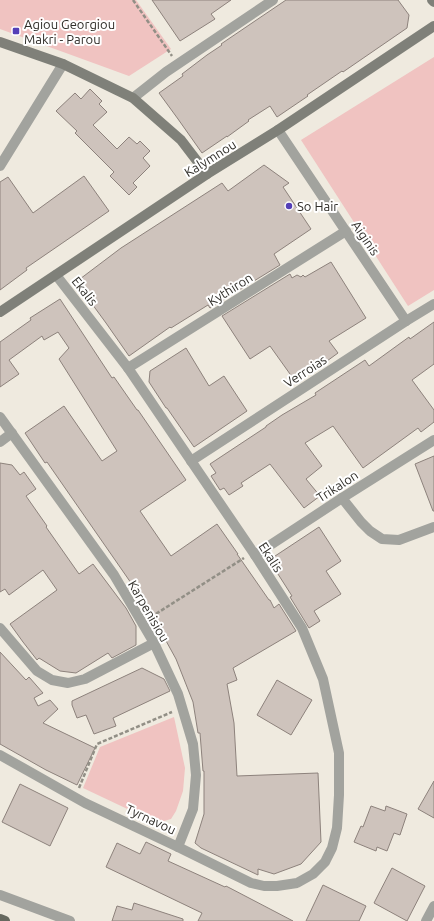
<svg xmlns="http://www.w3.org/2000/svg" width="434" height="921" font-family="Ubuntu,sans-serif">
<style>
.green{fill:#f0c3c1}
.building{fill:#cec3bc;stroke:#8d827c}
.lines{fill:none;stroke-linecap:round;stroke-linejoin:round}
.path{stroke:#928f86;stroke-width:2.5;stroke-dasharray:4 2;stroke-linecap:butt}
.street{stroke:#a2a39e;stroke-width:10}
.secondary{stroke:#7f8079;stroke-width:10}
.primary{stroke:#66685f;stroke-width:10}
.poi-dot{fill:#543fb7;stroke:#fff;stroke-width:1.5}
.labels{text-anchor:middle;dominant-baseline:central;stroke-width:4;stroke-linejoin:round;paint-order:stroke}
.poi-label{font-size:13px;fill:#302e29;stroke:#fff;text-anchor:start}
.street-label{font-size:13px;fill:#302e29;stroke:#fff}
</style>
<rect width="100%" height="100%" fill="#efeadf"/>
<g class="green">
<path d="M0,0H136L171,49L129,76L0,29Z"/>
<path d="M434,57V290L408,306L301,140Z"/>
<path d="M174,717L185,768L183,791L176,811L171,819L157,823L83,788L100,747Z"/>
</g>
<g class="building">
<path d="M152,0H231L211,14L215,19L180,41Z"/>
<path d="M286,0H398L409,15L407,28L343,72L342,71L307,95L308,96L277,117L270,106L248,120L249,121L227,137V136L202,153L178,119L159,93L183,76L182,74L207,55L222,45L221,44Z"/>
<path d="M90,89L102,101L99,104L107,112L93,125L117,149L129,137L137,144L140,141L150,151L143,158L150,166L133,183L137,187L129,195L110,176L114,172L75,133L77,131L56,111L75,93L81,99Z"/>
<path d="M264,165L289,183L283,187L311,229L274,254L280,265L215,305L210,308L208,305L171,328L170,327L129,356L106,323L76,282L121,248L222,183L228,191Z"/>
<path d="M84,176L109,211L26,268L27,270L0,290V182L8,177L33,213Z"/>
<path d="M331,262L366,318L329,341L338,353L316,369L314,367L295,381L270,346L250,359L222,316L290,274L292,278L297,275L301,277L303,275L305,277Z"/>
<path d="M60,299L112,378L114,377L137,410H138L186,480L140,511L171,556L217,524L238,554H237L269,600H270L274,608L279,604L296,631L233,668L237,680L227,684L234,723L237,776L318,773L321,842L301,864L274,874L258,869V875L201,848L195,843L204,814V771H203L200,733H198L193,702L176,659L138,590V593L47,462L45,463L25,433L64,406L102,461L117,451L59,359L69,348L58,332L44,340L42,336L9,360L19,374L0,387V342L31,320L30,318Z"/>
<path d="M434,322V364L412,380L434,410V422L421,432L418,428L363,468L333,426L305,443L322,466L306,479L320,496L304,508L270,464L241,483L243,486L229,495L224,488L220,490L211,476L216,473L210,464L266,427V426L282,415L316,395L315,393L365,360L369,366L409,337L410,339Z"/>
<path d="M186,348L209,386L224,376L247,411L194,447L167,408H166L149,382L150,371Z"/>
<path d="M434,456V511H433L415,464Z"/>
<path d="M0,463L12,465L20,475L24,472L36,489L26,496L47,526L46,527L79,574L93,564L126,608L136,626V645L112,658L108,653L76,673L60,671L39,658L37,660L23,642L10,624L57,590L43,570L9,595L5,589L0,592Z"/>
<path d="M319,527L341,561L326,571L341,594L314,611L320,621L309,628L290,597L292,596L269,560Z"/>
<path d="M0,652L26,680L29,677L43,693L34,698L38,706L50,700L58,709L43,723L95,748L77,785L46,770L0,744Z"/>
<path d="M142,668L164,679L170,691L113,718L116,726L94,734L86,715L77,718L72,705V701Z"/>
<path d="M277,680L312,700L291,735L257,715Z"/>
<path d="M434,781V818L418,809Z"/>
<path d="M20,784L68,808L50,846L2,822Z"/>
<path d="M371,806L385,811L386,806L407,814L400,835L394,833L387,851L377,847L376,851L354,842L361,826L363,827Z"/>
<path d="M146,842L171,854L168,861L225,887L226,886L293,921H198L202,913L106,867L117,843L140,854Z"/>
<path d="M392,868L425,886L407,921L374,903Z"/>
<path d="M323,885L366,906L359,921H306Z"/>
<path d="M134,903L183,919V921H112L117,906L132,910Z"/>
</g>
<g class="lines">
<g class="path">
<path d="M133,0L172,56"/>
<path d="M151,617L244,558"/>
<path d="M79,788L97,744L172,712"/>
</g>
<g class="street">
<path d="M133,98L166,72L273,0"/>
<path d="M278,130L406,321"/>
<path d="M0,166L63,64"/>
<path d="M128,368L346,231"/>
<path d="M0,417L114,575L154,643L178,694L193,744L196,775L193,809L178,847"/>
<path d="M0,442L12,433"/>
<path d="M191,461L406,321L434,304"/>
<path d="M342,498L361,522L370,531L382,539L399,540L434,527"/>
<path d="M255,555L342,498L434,440"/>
<path d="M0,628L37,671L52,680L68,683L85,679L154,643"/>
<path d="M0,755L85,803L178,847L251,883L264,886H277L297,883L313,874L325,862L332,848L337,828L339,795V753L323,679L302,628L255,555L128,368L56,275"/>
<path d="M0,895L70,921"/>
<path d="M426,921L434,906"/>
</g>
<g class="secondary">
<path d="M432,0L434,2"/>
<path d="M0,42L63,64L133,98L181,140L207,174"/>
<path d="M0,312L207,174L278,130L434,26"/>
</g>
<path class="primary" d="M0,919L5,921"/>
</g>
<g class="poi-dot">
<rect x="12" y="27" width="8" height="8" rx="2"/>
<circle cx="289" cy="206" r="4"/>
</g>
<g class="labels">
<g class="poi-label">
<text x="24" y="24">Agiou Georgiou<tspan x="24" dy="15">Makri - Parou</tspan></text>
<text x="297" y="206">So Hair</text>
</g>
<g class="street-label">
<text transform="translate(210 158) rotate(-32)">Kalymnou</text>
<text transform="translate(366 238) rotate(56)">Aiginis</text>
<text transform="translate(230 289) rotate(-32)">Kythiron</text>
<text transform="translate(85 291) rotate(52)">Ekalis</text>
<text transform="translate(305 371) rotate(-33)">Verroias</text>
<text transform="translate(337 486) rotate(-33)">Trikalon</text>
<text transform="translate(271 557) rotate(57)">Ekalis</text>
<text transform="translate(149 611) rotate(60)">Karpenisiou</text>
<text transform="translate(151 819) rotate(25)">Tyrnavou</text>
</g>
</g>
</svg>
